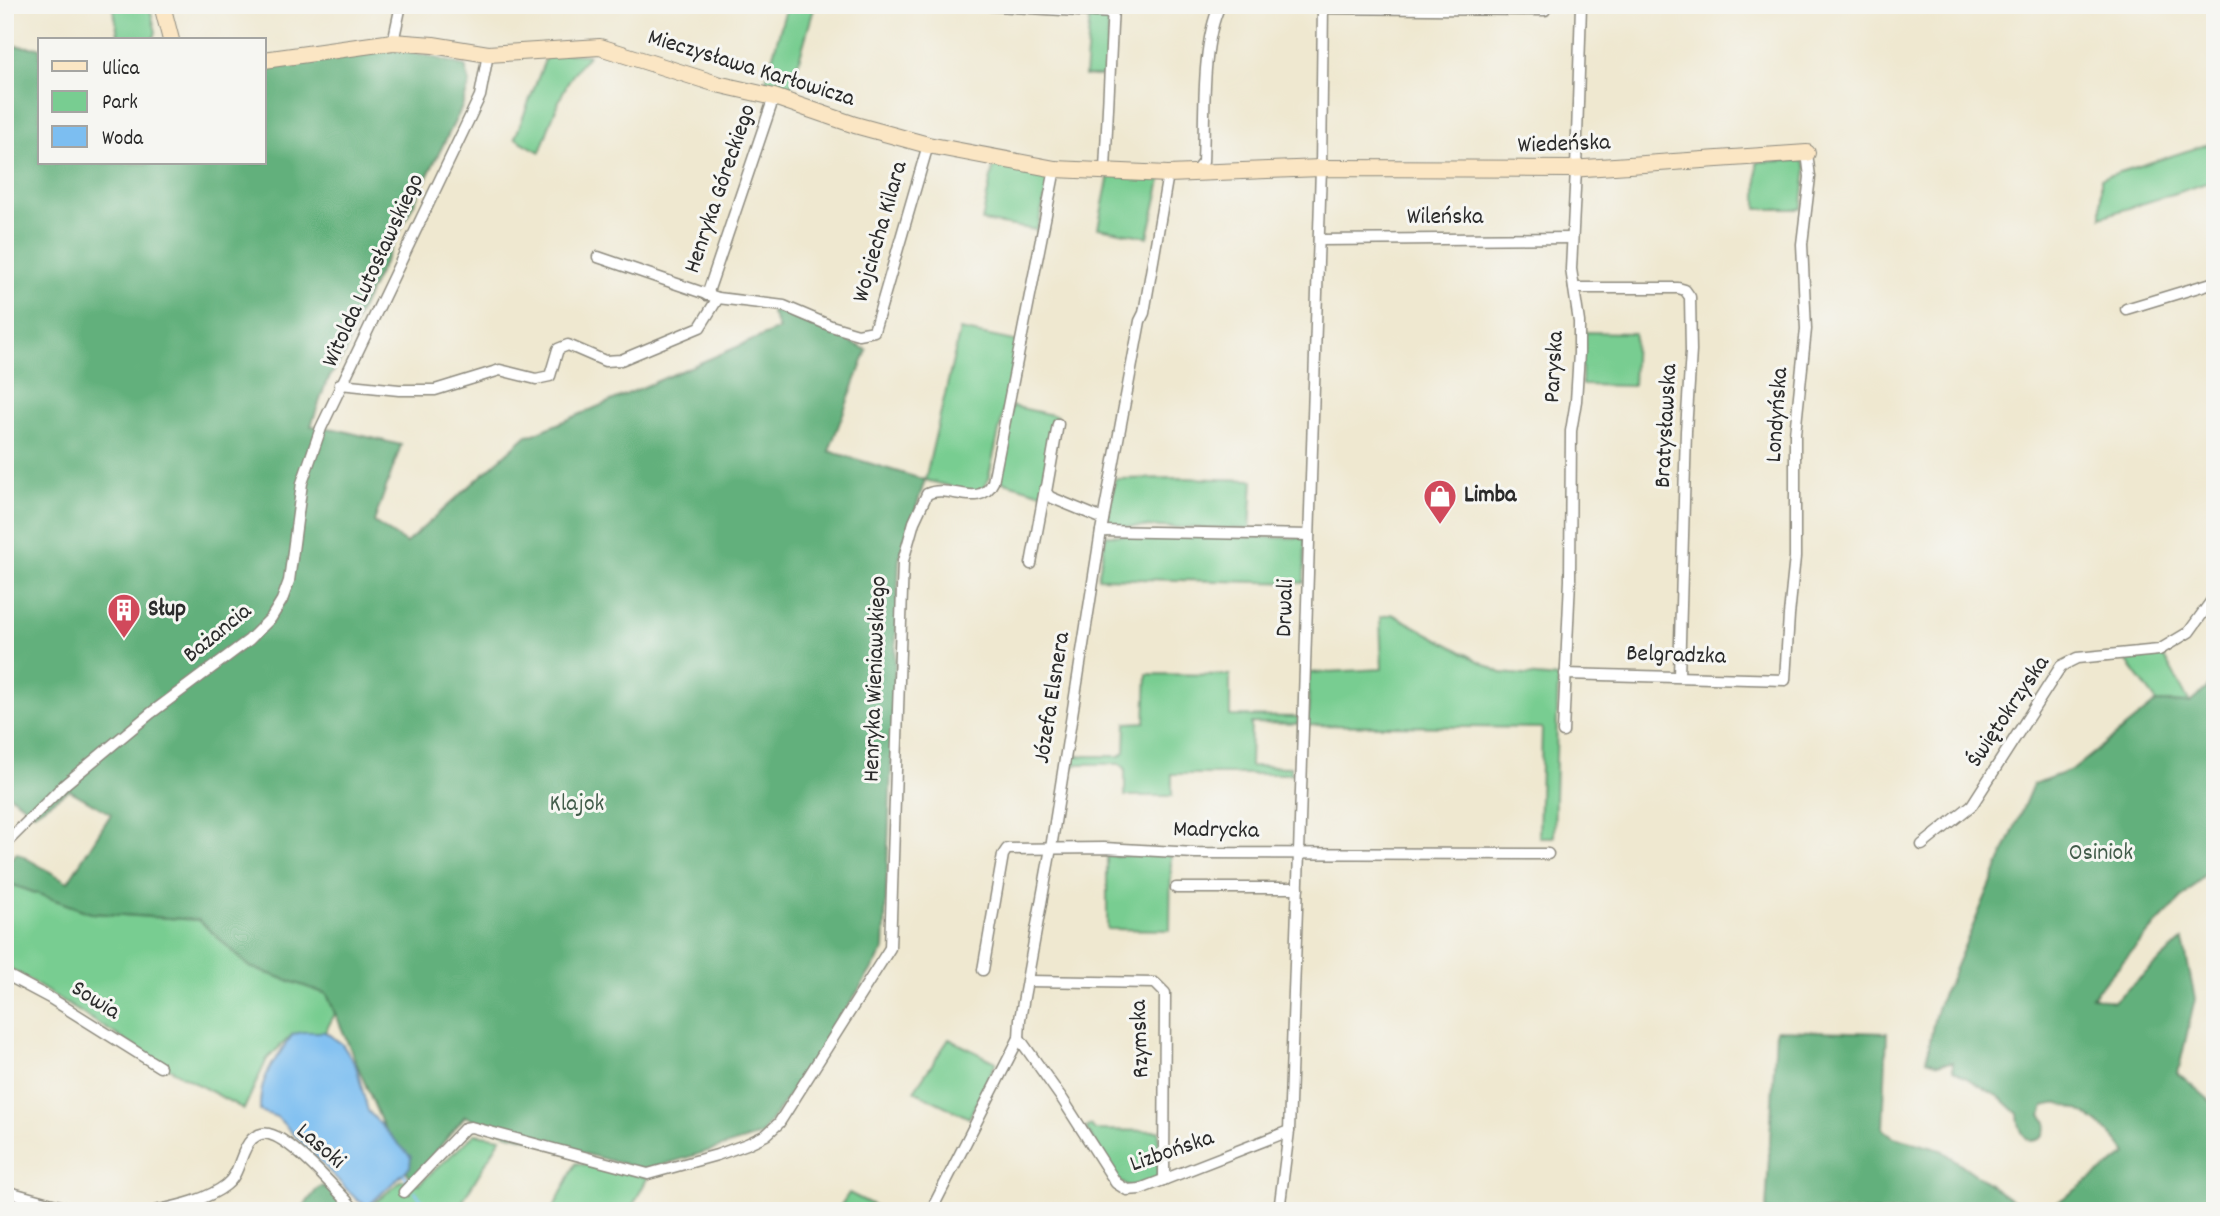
<svg xmlns="http://www.w3.org/2000/svg" width="2220" height="1216" font-family="Dekko,sans-serif">
<style>
.green{fill:#78cd91;stroke:#527c5e;stroke-width:2}
.forest{fill:#62b07b;stroke:#466e53;stroke-width:2}
.water{fill:#7cbef1;stroke:#54748e;stroke-width:2}
.lines{fill:none;stroke-linecap:round;stroke-linejoin:round}
.stream{stroke:#7cbef1;stroke-width:2.5}
.street-casing{stroke:#8d8a7e;stroke-width:13}
.secondary-casing{stroke:#8d8a7e;stroke-width:18}
.street{stroke:#fff;stroke-width:10}
.secondary{stroke:#fbe6c4;stroke-width:16}
.labels{text-anchor:middle;dominant-baseline:central;stroke-width:6;stroke-linejoin:round;paint-order:stroke}
.street-label{font-size:24px;fill:#2b2b2b;stroke:#f6f6f2}
.poi-label{font-size:24px;font-weight:bold;fill:#2b2b2b;stroke:#f6f6f2;text-anchor:start}
.park-label{font-size:24px;fill:#425c4a;stroke:#f6f6f2}
</style>
<rect width="100%" height="100%" fill="#f6f6f2"/>
<filter id="ink" filterUnits="userSpaceOnUse"><feTurbulence type="fractalNoise" baseFrequency=".0143" numOctaves="2"/><feDisplacementMap in="SourceGraphic" scale="14" xChannelSelector="R" yChannelSelector="G"/><feConvolveMatrix kernelMatrix="1 2 1 2 8 2 1 2 1" color-interpolation-filters="sRGB"/></filter>
<filter id="wash" filterUnits="userSpaceOnUse"><feTurbulence type="fractalNoise" baseFrequency=".00686" numOctaves="4" result="noise"/><feDisplacementMap in="SourceGraphic" scale="28" xChannelSelector="R" yChannelSelector="G"/><feGaussianBlur stdDeviation="1.57" result="paint"/><feColorMatrix in="noise" values="0 0 0 0 0 0 0 0 0 0 0 0 0 0 0 0 0 1.4 0 .05"/><feComposite in="paint" operator="in"/></filter>
<g filter="url(#wash)">
<rect width="100%" height="100%" fill="#efe8d0"/>
<g class="green">
<path d="M113,5H149L156,32L153,40H119Z"/>
<path d="M787,5H815L788,98L763,91Z"/>
<path d="M1090,15L1109,16L1106,76H1085Z"/>
<path d="M548,52L589,55C562,81 553,118 540,152L515,138Z"/>
<path d="M2215,142V185L2213,181L2101,217V178Z"/>
<path d="M1802,160L1806,168L1802,205L1800,209H1757V162Z"/>
<path d="M994,163L1051,173L1037,230L982,221Z"/>
<path d="M1109,175L1162,176L1148,237L1098,228Z"/>
<path d="M960,330L1019,342L988,480L984,488L977,493L925,480Z"/>
<path d="M1582,332L1635,333L1633,386L1582,385Z"/>
<path d="M1012,406L1057,416L1042,493L997,480Z"/>
<path d="M1181,478L1253,480L1250,529L1107,526L1115,479Z"/>
<path d="M1106,535L1305,538L1304,583L1098,578Z"/>
<path d="M1392,614L1501,673L1558,678L1554,837H1539L1542,728L1308,725L1309,673L1382,669L1380,617Z"/>
<path d="M2163,655L2190,703L2157,702L2125,659Z"/>
<path d="M1147,674L1230,675V716L1299,717L1298,724L1251,723L1250,766L1291,767V773L1299,774H1172V796H1125V768L1120,764H1078L1071,768L1074,752L1077,756H1120L1125,752L1126,723L1145,722Z"/>
<path d="M1171,855L1170,930L1107,929V856Z"/>
<path d="M5,882L91,913L199,920L250,967L327,994L335,1014L325,1032L293,1034L267,1059L244,1109L182,1076L5,965Z"/>
<path d="M949,1039L996,1062L969,1118L914,1091Z"/>
<path d="M1091,1125L1095,1130L1159,1131L1158,1179L1129,1187L1119,1181L1086,1128Z"/>
<path d="M475,1134L501,1138L463,1200L472,1211H365L402,1180L419,1184Z"/>
<path d="M576,1163L648,1177L630,1211H552Z"/>
<path d="M849,1193L885,1211H837Z"/>
</g>
<g class="forest">
<path d="M5,45L40,48V163H264V66L386,49L425,55L465,66L470,83L461,109L357,317L346,352L326,383L311,426L335,429L401,445L374,522L406,543L527,435L534,434L779,329L771,311L787,312L867,350L829,451L925,480L899,560L884,950L821,1049L761,1135L646,1170L506,1133L465,1116L412,1181L381,1121L327,994L250,967L199,920L91,913L5,882V864L17,853L68,882L111,814L69,790L34,813L5,792Z"/>
<path d="M2215,681V864L2152,929L2092,996L2113,1002L2183,940L2195,999L2178,1073L2215,1105V1211H2045L2127,1154C2113,1133 2086,1108 2060,1104C2055,1103 2049,1105 2044,1106L2041,1115L2047,1122C2046,1135 2043,1140 2030,1141C2020,1133 2019,1126 2018,1114L2002,1099L1953,1070V1062L1938,1064L1927,1060C1931,1035 1934,1006 1948,985L2033,784L2074,769L2157,702L2190,703Z"/>
<path d="M1776,1030L1887,1033L1883,1129L1894,1137L1941,1150L2027,1211H1766Z"/>
<path d="M322,1186L335,1192L349,1211H300L318,1188Z"/>
</g>
<path class="water" d="M304,1032H325L342,1044L356,1066L368,1111L411,1157L410,1167L368,1206L357,1200L277,1117L260,1111C259,1076 274,1062 293,1034Z"/>
<g class="lines">
<g class="stream">
<path d="M404,1174L407,1179"/>
<path d="M415,1191L429,1211"/>
</g>
</g>
</g>
<g filter="url(#ink)">
<g class="lines">
<defs>
<g id="street">
<path d="M979,5L1113,13"/>
<path d="M1323,8L1545,10"/>
<path d="M393,42L401,5"/>
<path d="M1105,170L1113,5"/>
<path d="M1195,172L1203,162C1205,116 1201,45 1220,5"/>
<path d="M1319,240L1572,238"/>
<path d="M598,257L718,298L784,306L831,326L858,334L874,331L928,145"/>
<path d="M1574,288H1678L1685,290L1690,297L1691,351L1686,431L1679,676"/>
<path d="M707,295L774,97"/>
<path d="M2126,309L2215,282"/>
<path d="M340,384L399,390H435L500,370L536,379L550,376L558,349L568,345L605,361L621,360L700,327L718,298"/>
<path d="M1058,424L1046,492L1050,497L1103,519"/>
<path d="M1101,531L1309,535"/>
<path d="M1031,564L1045,489"/>
<path d="M1565,674L1785,680L1789,615L1795,557V434L1806,329L1802,244L1810,177L1807,153"/>
<path d="M1563,732L1570,580L1571,431L1576,401L1579,353V322L1571,269L1576,169L1581,5"/>
<path d="M5,844L64,785L151,713L249,640L271,618L282,600L289,581L302,483L321,428L480,96L488,54"/>
<path d="M1922,845L1972,805L2061,666L2077,658L2159,650L2189,632L2215,596"/>
<path d="M1176,888H1298"/>
<path d="M983,970L1003,855L1007,849L1104,848L1195,853L1548,854"/>
<path d="M5,974L50,998L160,1067"/>
<path d="M1028,981L1155,983L1165,993L1164,1180"/>
<path d="M1019,1038L1063,1100L1116,1183L1127,1190L1140,1189L1289,1131"/>
<path d="M5,1191L78,1211"/>
<path d="M404,1192L465,1128L471,1127L648,1174L717,1155L747,1144L766,1135L779,1123L890,948L903,561L914,522L927,494C948,483 980,510 993,482L1055,169"/>
<path d="M155,1211C178,1206 207,1200 226,1185C241,1173 239,1152 252,1139C258,1134 265,1132 272,1135C294,1142 339,1192 356,1211"/>
<path d="M931,1211L1019,1038L1020,1019L1051,848L1101,531L1140,321L1144,313L1168,174"/>
<path d="M1279,1211L1289,1131L1299,853L1321,168L1323,5"/>
</g>
<g id="secondary">
<path d="M162,5L171,40"/>
<path d="M264,60L393,42L433,45L488,54L600,47L717,84L774,97L855,125L928,145L1055,169L1168,174L1321,168L1570,169L1807,153"/>
</g>
</defs>
<use href="#street" class="street-casing"/>
<use href="#secondary" class="secondary-casing"/>
<use href="#street" class="street"/>
<use href="#secondary" class="secondary"/>
</g>
</g>
<defs>
<symbol id="shop-pin" viewBox="-11 -11 22 30"><path d="M0 17L-7.5 6A9.5 9.5 0 1 1 7.5 6Z" fill="#d1495b" stroke="#f6f6f2"/><path d="M-5-2.5h2.3a2.7 3.5 0 0 1 5.4 0H5L5.5 6h-11ZM-1.5-2.5h3a1.5 2.3 0 0 0-3 0Z" fill="#fff"/></symbol>
<symbol id="building-pin" viewBox="-11 -11 22 30"><path d="M0 17L-7.5 6A9.5 9.5 0 1 1 7.5 6Z" fill="#d1495b" stroke="#f6f6f2"/><path d="M-4-6H4V6H1V3H-1V6H-4ZM-2.5-4.3h1.7v1.8h-1.7ZM.8-4.3h1.7v1.8H.8ZM-2.5-1h1.7V.8h-1.7ZM.8-1h1.7V.8H.8Z" fill="#fff"/></symbol>
</defs>
<g fill-rule="evenodd">
<use href="#shop-pin" x="1421" y="477" width="38" height="52"/>
<use href="#building-pin" x="105" y="591" width="38" height="52"/>
</g>
<g class="labels">
<g class="street-label">
<text transform="translate(751 69) rotate(17)">Mieczysława Karłowicza</text>
<text transform="translate(1564 145) rotate(-2)">Wiedeńska</text>
<text transform="translate(721 189) rotate(-71)">Henryka Góreckiego</text>
<text x="1445" y="218">Wileńska</text>
<text transform="translate(881 232) rotate(-74)">Wojciecha Kilara</text>
<text transform="translate(374 271) rotate(-65)">Witolda Lutosławskiego</text>
<text transform="translate(1555 367) rotate(-87)">Paryska</text>
<text transform="translate(1778 415) rotate(-86)">Londyńska</text>
<text transform="translate(1667 426) rotate(-87)">Bratysławska</text>
<text transform="translate(1286 608) rotate(-88)">Drwali</text>
<text transform="translate(218 634) rotate(-39)">Bażancia</text>
<text transform="translate(1676 656) rotate(2)">Belgradzka</text>
<text transform="translate(876 679) rotate(-88)">Henryka Wieniawskiego</text>
<text transform="translate(1053 698) rotate(-81)">Józefa Elsnera</text>
<text transform="translate(2009 712) rotate(-56)">Świętokrzyska</text>
<text transform="translate(1216 831) rotate(1)">Madrycka</text>
<text transform="translate(95 1001) rotate(32)">Sowia</text>
<text transform="translate(1141 1039) rotate(-92)">Rzymska</text>
<text transform="translate(320 1147) rotate(41)">Lasoki</text>
<text transform="translate(1172 1152) rotate(-19)">Lizbońska</text>
</g>
<g class="poi-label">
<text x="1464" y="496">Limba</text>
<text x="148" y="610">Słup</text>
</g>
<g class="park-label">
<text x="577" y="805">Klajok</text>
<text x="2101" y="854">Osiniok</text>
</g>
</g>
<rect width="2220" height="1216" fill="none" stroke="#f6f6f2" stroke-width="28"/>
<rect x="38" y="38" width="228" height="126" fill="#f6f6f2" stroke="#a5a5a2" stroke-width="2"/>
<rect x="52" y="61" width="35" height="10" fill="#fbe6c4" stroke="#a5a5a2" stroke-width="2"/>
<text x="102" y="74" font-size="21" fill="#2b2b2b">Ulica</text>
<rect x="52" y="91" width="35" height="21" fill="#78cd91" stroke="#a5a5a2" stroke-width="2"/>
<text x="102" y="108" font-size="21" fill="#2b2b2b">Park</text>
<rect x="52" y="126" width="35" height="21" fill="#7cbef1" stroke="#a5a5a2" stroke-width="2"/>
<text x="102" y="144" font-size="21" fill="#2b2b2b">Woda</text>
</svg>
